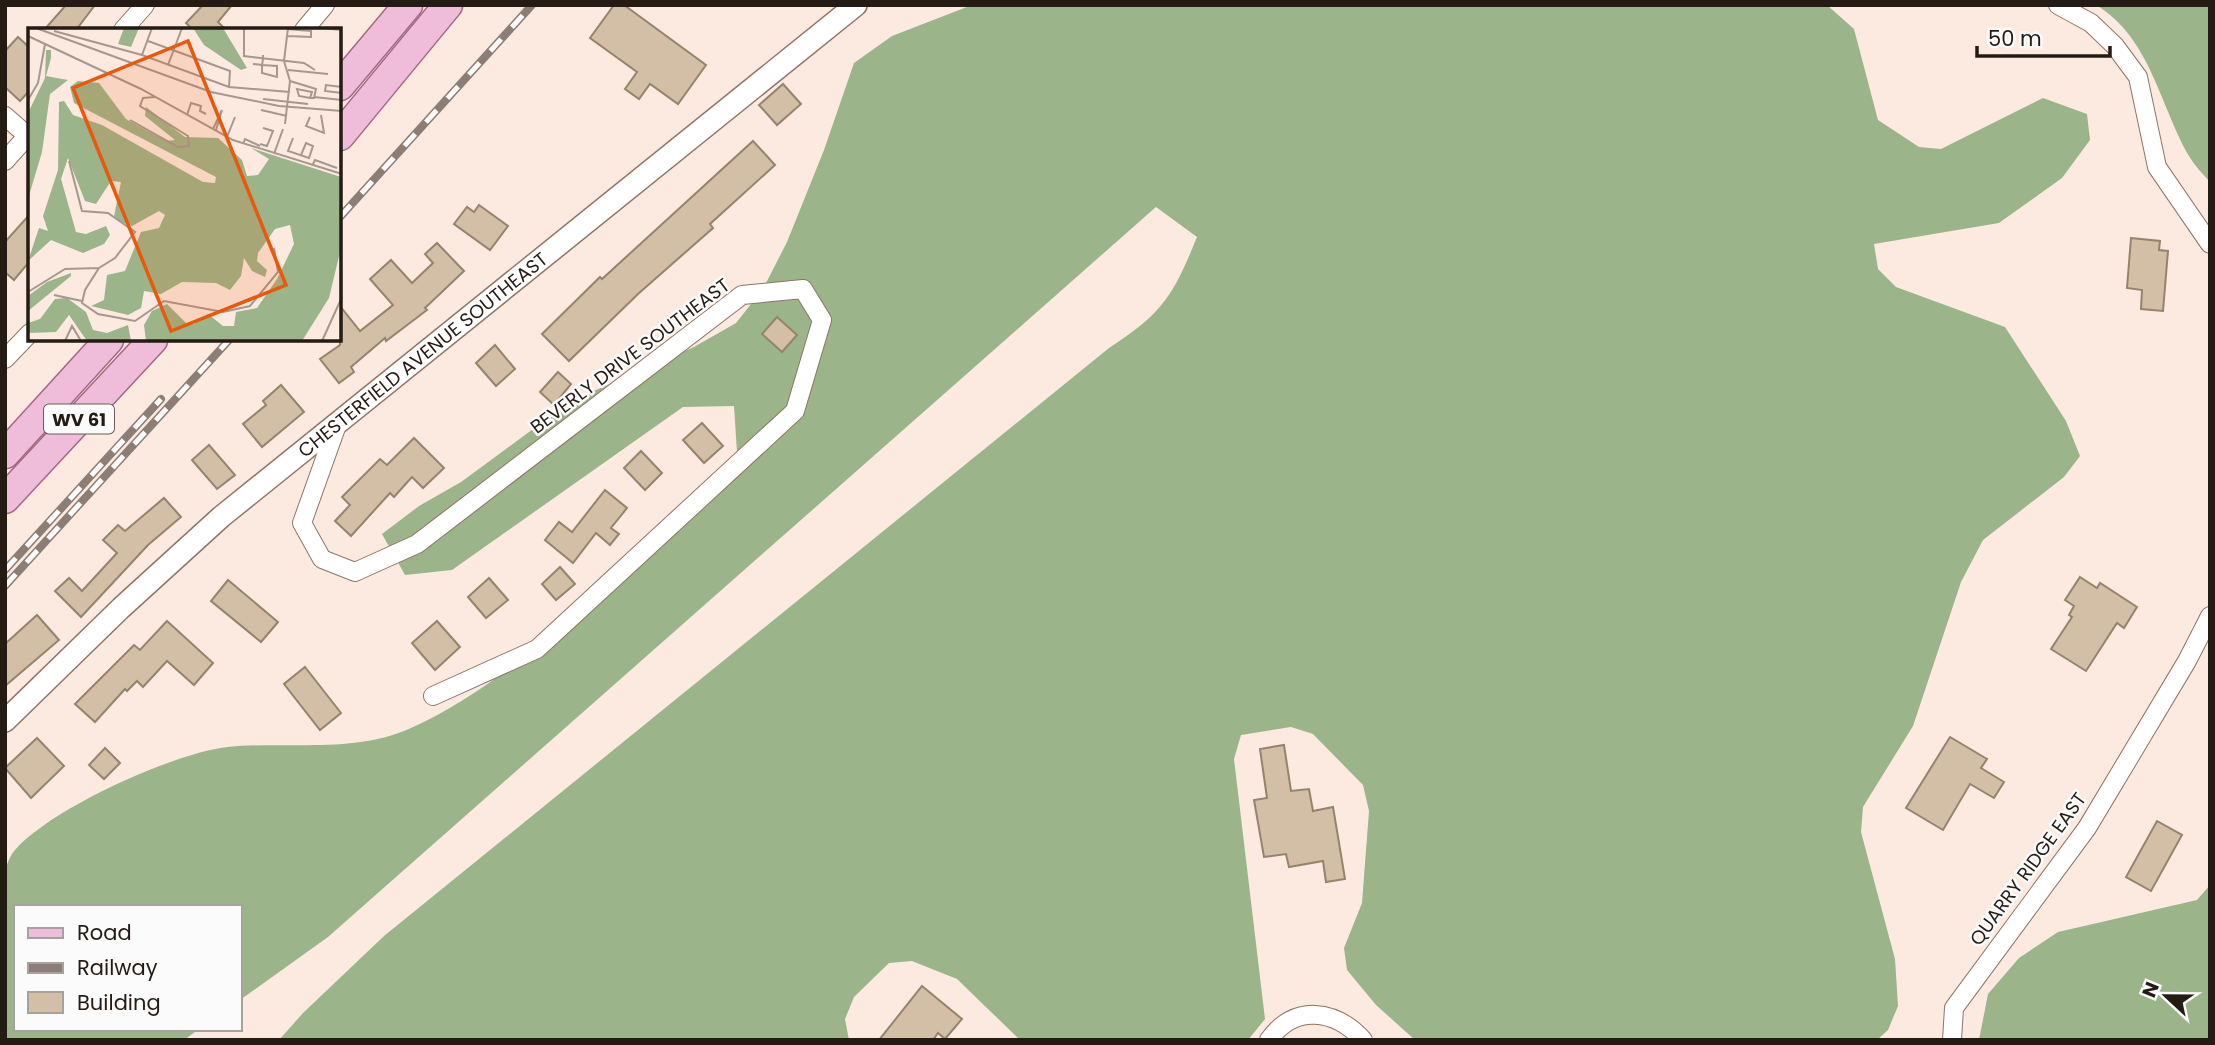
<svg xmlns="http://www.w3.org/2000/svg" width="2215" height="1045" font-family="Poppins,sans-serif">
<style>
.forest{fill:#9bb489}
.building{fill:#d2bfa6;stroke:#95836c;stroke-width:2}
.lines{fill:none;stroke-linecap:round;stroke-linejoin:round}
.minor-casing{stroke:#8f7566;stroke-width:20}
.tertiary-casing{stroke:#8f7566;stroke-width:24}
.primary-casing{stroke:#a26884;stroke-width:31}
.minor{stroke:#fff;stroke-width:18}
.tertiary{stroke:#fff;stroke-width:21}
.primary{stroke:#efbdd9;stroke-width:28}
.rail-casing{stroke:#8c7e76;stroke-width:8}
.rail{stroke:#fbfbfb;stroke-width:5;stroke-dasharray:16;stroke-linecap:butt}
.labels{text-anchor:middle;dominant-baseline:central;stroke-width:5;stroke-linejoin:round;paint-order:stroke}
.shield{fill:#fbfbfb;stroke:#655e5a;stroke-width:2}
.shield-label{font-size:18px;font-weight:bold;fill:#251b15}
.street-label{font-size:19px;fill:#251b15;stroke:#fbfbfb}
.inset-road{fill:none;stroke:#a6978f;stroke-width:2}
.view{fill:#e8590c;fill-opacity:0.15;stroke:#e8590c;stroke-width:3.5}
.inset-edge{fill:none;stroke:#251b15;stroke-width:3.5}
</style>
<rect width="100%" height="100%" fill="#fceae0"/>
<g class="forest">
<path d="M972,5H1827L1854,29L1878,120L1919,147L1941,149L2043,98L2087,114L2090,140L2062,178L1999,223L1874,244L1878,269L1896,287L2005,327L2066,421L2080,456L2064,477L1983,540L1961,582L1913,726L1863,807L1861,832L1895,959L1898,1006L1888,1030L1877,1040H1415L1376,1005L1347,970L1344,948L1362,903L1369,811L1363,785L1313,734L1291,727L1241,735L1234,759L1265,1019L1248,1040H1020L957,979L912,961L889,963L854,997L845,1019L849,1040H279L303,1013L384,936L1109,348C1163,313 1173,296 1197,237L1156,207L328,937L240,1000V907H16V1029H199L184,1040H5V869C8,863 10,855 15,850C50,809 174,753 227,747C288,741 354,754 411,728C493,691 556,630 621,569C660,531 701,494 737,452L734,406L683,407L452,570L405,575L382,534L419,506L461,482L571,401L694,347L736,323L763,289L787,242L824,150L854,63L892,36Z"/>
<path d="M2096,5H2210V182C2203,174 2194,165 2189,156C2160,106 2150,37 2096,5Z"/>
<path d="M2210,885V1040H1979L1988,994L2019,958L2058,932L2197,900Z"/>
</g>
<g class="building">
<path d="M66,5H95L76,30H44Z"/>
<path d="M203,5H232L218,22L226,30H193L186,23Z"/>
<path d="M614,5H624L706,65L678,104L650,84L639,99L625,89L637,72L590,38Z"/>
<path d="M18,37L30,48V90L20,101L5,87V51Z"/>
<path d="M783,84L801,104L777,125L759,105Z"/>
<path d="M753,141L775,165L710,224L713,228L638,294L569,361L542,334L600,277L602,279Z"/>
<path d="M479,205L508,226L490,250L454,224L467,207L474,212Z"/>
<path d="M30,214V261L14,280L5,272V242Z"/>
<path d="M2131,238L2160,241L2159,250L2168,251L2163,311L2141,309L2142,290L2127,288Z"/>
<path d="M437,243L464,271L425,308L427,310L386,341L385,338L351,367L354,372L339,383L320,359L340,345V306L360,331L393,305L370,279L391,260L412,283L433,263L425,254Z"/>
<path d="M777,317L797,335L782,352L762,334Z"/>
<path d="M495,345L515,369L496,386L476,363Z"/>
<path d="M558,372L571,384L554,405L540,392Z"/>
<path d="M281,385L304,412L262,447L243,424L266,405L263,401Z"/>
<path d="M702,423L723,446L704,463L683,440Z"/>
<path d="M414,438L444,468L423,488L412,477L394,497L390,493L351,536L335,521L350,505L342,497L380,459L387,465Z"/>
<path d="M209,445L235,475L217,489L192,460Z"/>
<path d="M641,451L662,473L645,490L624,468Z"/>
<path d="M605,490L627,508L611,528L619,534L610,545L596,533L573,563L545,540L559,522L572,532Z"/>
<path d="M164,498L181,517L148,545L81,617L55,591L69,578L82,591L117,553L103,540L118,525L125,531Z"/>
<path d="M560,567L575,584L556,600L542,584Z"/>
<path d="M2080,577L2097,588L2100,583L2137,607L2124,628L2117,623L2086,671L2051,649L2072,617L2069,615L2074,606L2065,600Z"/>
<path d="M489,578L508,600L486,618L468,597Z"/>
<path d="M228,580L278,622L261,642L211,601Z"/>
<path d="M37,615L59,640L5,686V644Z"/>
<path d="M167,621L213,663L194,685L167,661L143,687L137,681L127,691L125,689L95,722L75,704L134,645L140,650Z"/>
<path d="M437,621L460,647L435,670L412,643Z"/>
<path d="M305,667L341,713L320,730L284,684Z"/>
<path d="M1950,737L1987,759L1981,768L2004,782L1994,798L1970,784L1943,830L1906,808Z"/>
<path d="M37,738L64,766L31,798L5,768Z"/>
<path d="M1284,745L1291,791L1309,789L1313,811L1333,807L1345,879L1326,882L1323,861L1289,867L1286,854L1264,857L1254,800L1267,798L1260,749Z"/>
<path d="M105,748L120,763L104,779L89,765Z"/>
<path d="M2157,821L2182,835L2151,891L2126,877Z"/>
<path d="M922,986L962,1019L945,1039L938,1033L933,1040H879Z"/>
</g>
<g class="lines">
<defs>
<g id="minor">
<path d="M2058,5L2091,23L2115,46L2138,77L2157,167L2210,244"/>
<path d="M123,30L145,5"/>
<path d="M304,30L325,5"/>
<path d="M5,116L30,138"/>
<path d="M5,161L30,133"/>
<path d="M5,359L30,333"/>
<path d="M337,425L302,523L322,559L355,572L417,544L742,295L803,289L822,320L795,411L537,649L433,696"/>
<path d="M1269,1040C1294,1004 1335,1009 1363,1040"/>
<path d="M1952,1040L1954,1008L2087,828L2187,661L2210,616"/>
</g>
<g id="tertiary">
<path id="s1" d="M5,721L121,608L221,517L856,5"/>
</g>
<g id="primary">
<path d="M340,86L408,5"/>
<path d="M340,136L448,5"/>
<path d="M5,454L109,340"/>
<path d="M5,499L153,340"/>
</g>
</defs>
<use href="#minor" class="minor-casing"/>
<use href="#tertiary" class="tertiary-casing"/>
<use href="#primary" class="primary-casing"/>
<use href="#minor" class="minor"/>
<use href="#tertiary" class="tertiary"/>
<use href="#primary" class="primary"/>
<defs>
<g id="rail">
<path d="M340,217L532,5"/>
<path d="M5,570L161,399"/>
<path d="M5,586L229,340"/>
</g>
</defs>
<use href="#rail" class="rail-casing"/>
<use href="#rail" class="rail"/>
</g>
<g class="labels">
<rect class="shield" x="44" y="404.5" width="70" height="29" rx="5"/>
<g class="shield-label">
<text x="79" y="419">WV 61</text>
</g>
<g class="street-label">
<text stroke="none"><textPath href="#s1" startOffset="556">CHESTERFIELD AVENUE SOUTHEAST</textPath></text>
<text transform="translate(630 356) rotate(-37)">BEVERLY DRIVE SOUTHEAST</text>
<text transform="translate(2028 869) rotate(-54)">QUARRY RIDGE EAST</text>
</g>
</g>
<g transform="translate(28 28)">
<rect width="313" height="313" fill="#fceae0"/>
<path d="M96,0H111L103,19L90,16ZM165,0H195L219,40L213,42L176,17ZM18,22H23V30L18,48L40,52L22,66L14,124L0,171V85L17,50ZM50,53L71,55L98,91L138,113L147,112L117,88L118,79L157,109L190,110L214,132L219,148L230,147L241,131L223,120L313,149V220L301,270L274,313H118L116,297L124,283L139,276L158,295L166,296L180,286L195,298H206L208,284L229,280L249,251L266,216L262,197L247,201L230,225L229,233L239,242L237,249L224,243L216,230L213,248L202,262L188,255L154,254L133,266L116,263L113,280L100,287L63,278L76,272L79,247L97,243L113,204L131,200L137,187L131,183L104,198L93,194L86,188L93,154L83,153L68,176L57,173L40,130L33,151L48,204L58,206L78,198L82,207L76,216L55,225L23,212L0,233L11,200L20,203L15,188L30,142L31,74L36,73L45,87L74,97L175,154L187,155L188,149L46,75L42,59ZM43,245V248L0,283V268L19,254ZM39,270L58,284L65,302L79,305L100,297L103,313H59L41,287L28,304L0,305V295L12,291L27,271Z" fill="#9bb489"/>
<path class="inset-road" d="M8,0L183,64L251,78L314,83M216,0V28L276,35L287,42M291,0L314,2M26,3L114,27L201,59L262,64M0,8L113,61L205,112L314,146M259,8L283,9V3L259,1M120,13L202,43L201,59M114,27L124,0M225,36L234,37L249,38V49L234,45V37L235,31V27M140,37L154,0M260,42L300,46M262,53L288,61L286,70H282L271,68L269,61L284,64L282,70M314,59L298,57L297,63L314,65M286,69L314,72M235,71L280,76M0,72L10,55L17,16M233,82L259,88M159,87L163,75L173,78L172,83L178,86M282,89L278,98L296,105L293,87M102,92L150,119L161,118L160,108L112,78L115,70L127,69M257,96L262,53L256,33L260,0M185,101L194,82L188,102M199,109L207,89M265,110L260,123L281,130L285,118L278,115L273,127M215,116L217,111L232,118M232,116L239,118L245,103L235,100M246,126L255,101M41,133L54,183L80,185L107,204L87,230L71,240L57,262L54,275L70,286L107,293L136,273L195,284L222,278L250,244L246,220M285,136L287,132L309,140M0,264L37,241L71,240M26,267L54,273M37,313L44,298L53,313M294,313L314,269"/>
<path class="view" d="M160,13L258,257L143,303L45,60Z"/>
<rect width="313" height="313" class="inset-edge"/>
</g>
<rect width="2215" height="1045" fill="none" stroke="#251b15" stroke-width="14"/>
<rect x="14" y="905" width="228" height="126" fill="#fbfbfb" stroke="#a5a19f" stroke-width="2"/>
<rect x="28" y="928" width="35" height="10" fill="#efbdd9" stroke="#a5a19f" stroke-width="2"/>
<text x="77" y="940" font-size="21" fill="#251b15">Road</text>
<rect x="28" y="963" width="35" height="10" fill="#8c7e76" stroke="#a5a19f" stroke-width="2"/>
<text x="77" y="975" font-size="21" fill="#251b15">Railway</text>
<rect x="28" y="992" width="35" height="21" fill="#d2bfa6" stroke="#a5a19f" stroke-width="2"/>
<text x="77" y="1010" font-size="21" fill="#251b15">Building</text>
<g transform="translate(2166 996) rotate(292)" stroke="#fbfbfb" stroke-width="5" paint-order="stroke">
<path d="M0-5L12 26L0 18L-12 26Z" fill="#251b15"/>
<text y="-10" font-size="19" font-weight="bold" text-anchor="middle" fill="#251b15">N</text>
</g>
<path d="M1977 46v10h133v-10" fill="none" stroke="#251b15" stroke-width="3.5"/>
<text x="1988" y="46" font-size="21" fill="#251b15" stroke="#fbfbfb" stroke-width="5" paint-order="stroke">50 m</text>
</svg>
